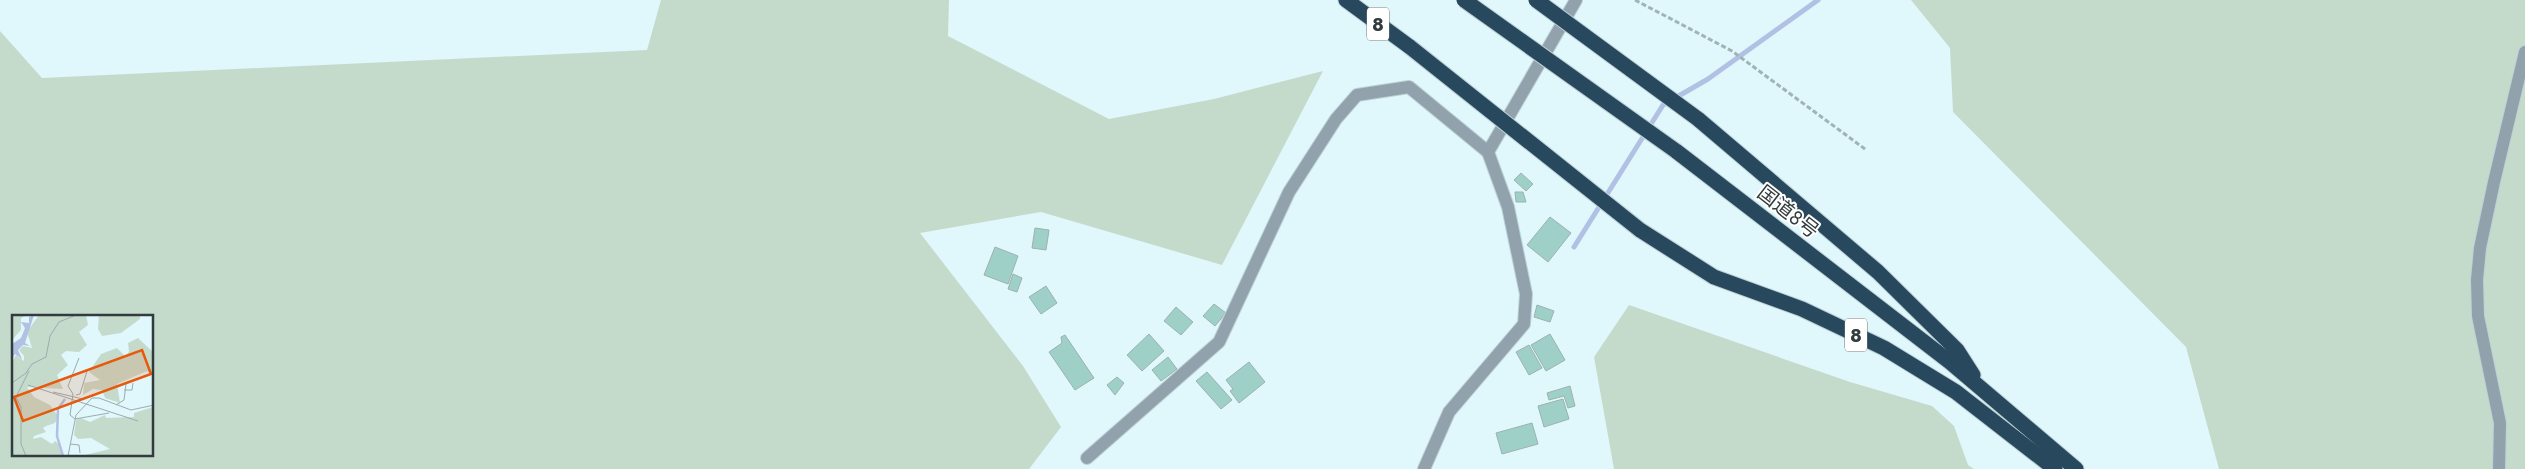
<svg xmlns="http://www.w3.org/2000/svg" width="2525" height="469" font-family="Jost,'Noto Sans JP',sans-serif">
<style>
.green{fill:#c4dbcc;fill-rule:evenodd}
.lines{fill:none;stroke-linecap:round;stroke-linejoin:round}
.stream{stroke:#b1c1e4;stroke-width:5}
.building{fill:#9fd0c8;stroke:#9cb2ae}
.street-casing{stroke:#bdd1d6;stroke-width:14}
.highway-casing{stroke:#bdd1d6;stroke-width:17}
.path{stroke:#a1b3b7;stroke-width:3;stroke-dasharray:5 2.5;stroke-linecap:butt}
.street{stroke:#92a2ad;stroke-width:12}
.highway{stroke:#27485d;stroke-width:15}
.highway-bridge-casing{stroke:#bdd1d6;stroke-width:17;stroke-linecap:butt}
.highway-bridge{stroke:#27485d;stroke-width:15}
.labels{text-anchor:middle;dominant-baseline:central;stroke-width:4;stroke-linejoin:round;paint-order:stroke}
.shield{fill:#fff;stroke:#707677;stroke-width:1}
.shield-label{font-size:19px;font-weight:bold;fill:#323b3d}
.street-label{font-size:20px;fill:#323b3d;stroke:#fff}
.inset-river{fill:none;stroke:#b1c1e4;stroke-width:2.5}
.inset-road{fill:none;stroke:#9aacb0;stroke-width:1}
.view{fill:#e8590c;fill-opacity:0.15;stroke:#e8590c;stroke-width:2.5}
.inset-edge{fill:none;stroke:#323b3d;stroke-width:2.5}
</style>
<rect width="100%" height="100%" fill="#e0f7fc"/>
<g class="green">
<path d="M661,0H949L948,36L1109,119L1214,99L1323,71L1222,265L1041,212L920,233L1023,366L1061,427L1029,469H0V31L42,78L647,50ZM152,316V455H14V316Z"/>
<path d="M1911,0H2525V469H2219L2186,347L1953,112L1950,48Z"/>
<path d="M1629,305L1850,382L1932,406L1954,426L1968,465L1974,469H1614L1594,357Z"/>
</g>
<g class="lines">
<path class="stream" d="M1574,247L1663,105L1708,79L1818,0"/>
</g>
<g class="building">
<path d="M1521,173L1533,184L1526,191L1514,180Z"/>
<path d="M1515,192H1523L1526,202H1516Z"/>
<path d="M1550,217L1571,233L1548,262L1527,245Z"/>
<path d="M1035,228L1049,230L1046,250L1032,248Z"/>
<path d="M995,247L1018,256L1008,284L984,275Z"/>
<path d="M1013,274L1022,278L1017,292L1008,289Z"/>
<path d="M1046,286L1057,303L1041,314L1029,297Z"/>
<path d="M1214,304L1226,313L1215,326L1203,316Z"/>
<path d="M1537,305L1554,311L1550,322L1534,317Z"/>
<path d="M1176,307L1193,322L1181,335L1164,321Z"/>
<path d="M1149,334L1164,351L1142,371L1127,355Z"/>
<path d="M1550,334L1565,360L1546,371L1531,345Z"/>
<path d="M1065,335L1094,378L1075,390L1049,352L1062,343L1061,337Z"/>
<path d="M1529,345L1542,368L1529,375L1516,352Z"/>
<path d="M1168,357L1177,369L1161,381L1152,370Z"/>
<path d="M1249,362L1265,382L1239,403L1230,391L1233,389L1226,380Z"/>
<path d="M1207,372L1232,400L1221,409L1196,381Z"/>
<path d="M1117,377L1124,383L1115,395L1107,385Z"/>
<path d="M1570,386L1575,406L1568,408L1564,396L1549,400L1547,393Z"/>
<path d="M1563,399L1569,419L1544,427L1538,406Z"/>
<path d="M1532,423L1538,444L1502,454L1496,433Z"/>
</g>
<g class="lines">
<defs>
<g id="street">
<path d="M1087,458L1219,342L1289,192L1336,119L1357,95L1409,87L1488,152"/>
<path d="M1424,469L1449,412L1524,324L1526,294L1508,207L1488,152L1576,0"/>
<path d="M2499,469L2500,423L2478,316L2477,280L2480,248L2494,182L2525,52"/>
</g>
<g id="highway">
<path d="M1346,0L1410,47"/>
<path d="M1698,119L1878,272L1957,350L1973,375"/>
<path d="M1676,151L1950,362L2076,469"/>
<path d="M1640,230L1714,277L1802,309L1884,348L1956,392L2055,469"/>
</g>
</defs>
<use href="#street" class="street-casing"/>
<use href="#highway" class="highway-casing"/>
<path class="path" d="M1635,0L1732,51L1865,149"/>
<use href="#street" class="street"/>
<use href="#highway" class="highway"/>
<defs>
<g id="highway-bridge">
<path d="M1464,0L1676,151"/>
<path d="M1536,0L1698,119"/>
<path d="M1410,47L1640,230"/>
</g>
</defs>
<use href="#highway-bridge" class="highway-bridge-casing"/>
<use href="#highway-bridge" class="highway-bridge"/>
</g>
<g class="labels">
<g class="shield">
<rect x="1367" y="7.5" width="22" height="33" rx="4"/>
<rect x="1845" y="318.5" width="22" height="33" rx="4"/>
</g>
<g class="shield-label">
<text x="1378" y="24">8</text>
<text x="1856" y="335">8</text>
</g>
<g class="street-label">
<text transform="translate(1788 212) rotate(38)">国道8号</text>
</g>
</g>
<g transform="translate(12 315)">
<rect width="141" height="141" fill="#e0f7fc"/>
<path d="M0,0H15L9,3V15L0,25ZM27,0H74L76,10L67,17L75,30L67,37L54,36L49,40L56,50L45,60L51,74L15,72L22,82L38,90L46,101L43,108L34,111L31,113L34,117L22,121L21,124L29,122L40,129L43,126L49,131L50,141H0V47L4,40L12,46V41L7,35L11,31L20,33L15,17ZM87,0H128V4L109,18L90,21L86,14ZM126,23L141,37V59L135,56L105,69L108,88L93,83L90,75L81,74L71,80L72,68L88,65L77,57L89,39L105,33L113,41L117,37L116,28ZM141,92V141H69L98,134L79,123L66,124L62,120L64,105L69,103L78,107L93,100L94,103L122,102V98Z" fill="#c4dbcc"/>
<path d="M22,0L13,28L18,31L11,30L6,35L10,44L3,39L0,44V29L9,23L13,13L9,7L17,8V2Z" fill="#b1c1e4"/>
<path class="inset-river" d="M51,141L45,121L46,94L53,84"/>
<path class="inset-road" d="M67,43L56,71L61,79L58,100L63,104L97,98M0,68L14,58L20,49L34,42L38,21L47,7L64,0M16,70L126,106M112,75H120L121,68M41,77L71,84M64,80L68,79L75,56M104,90L112,85L114,69M58,129L67,130L68,138M14,141L9,129V92L4,82L17,56M56,141L64,100L80,83H87L119,95L142,90"/>
<path class="view" d="M130,35L139,59L11,106L2,82Z"/>
<rect width="141" height="141" class="inset-edge"/>
</g>
</svg>
